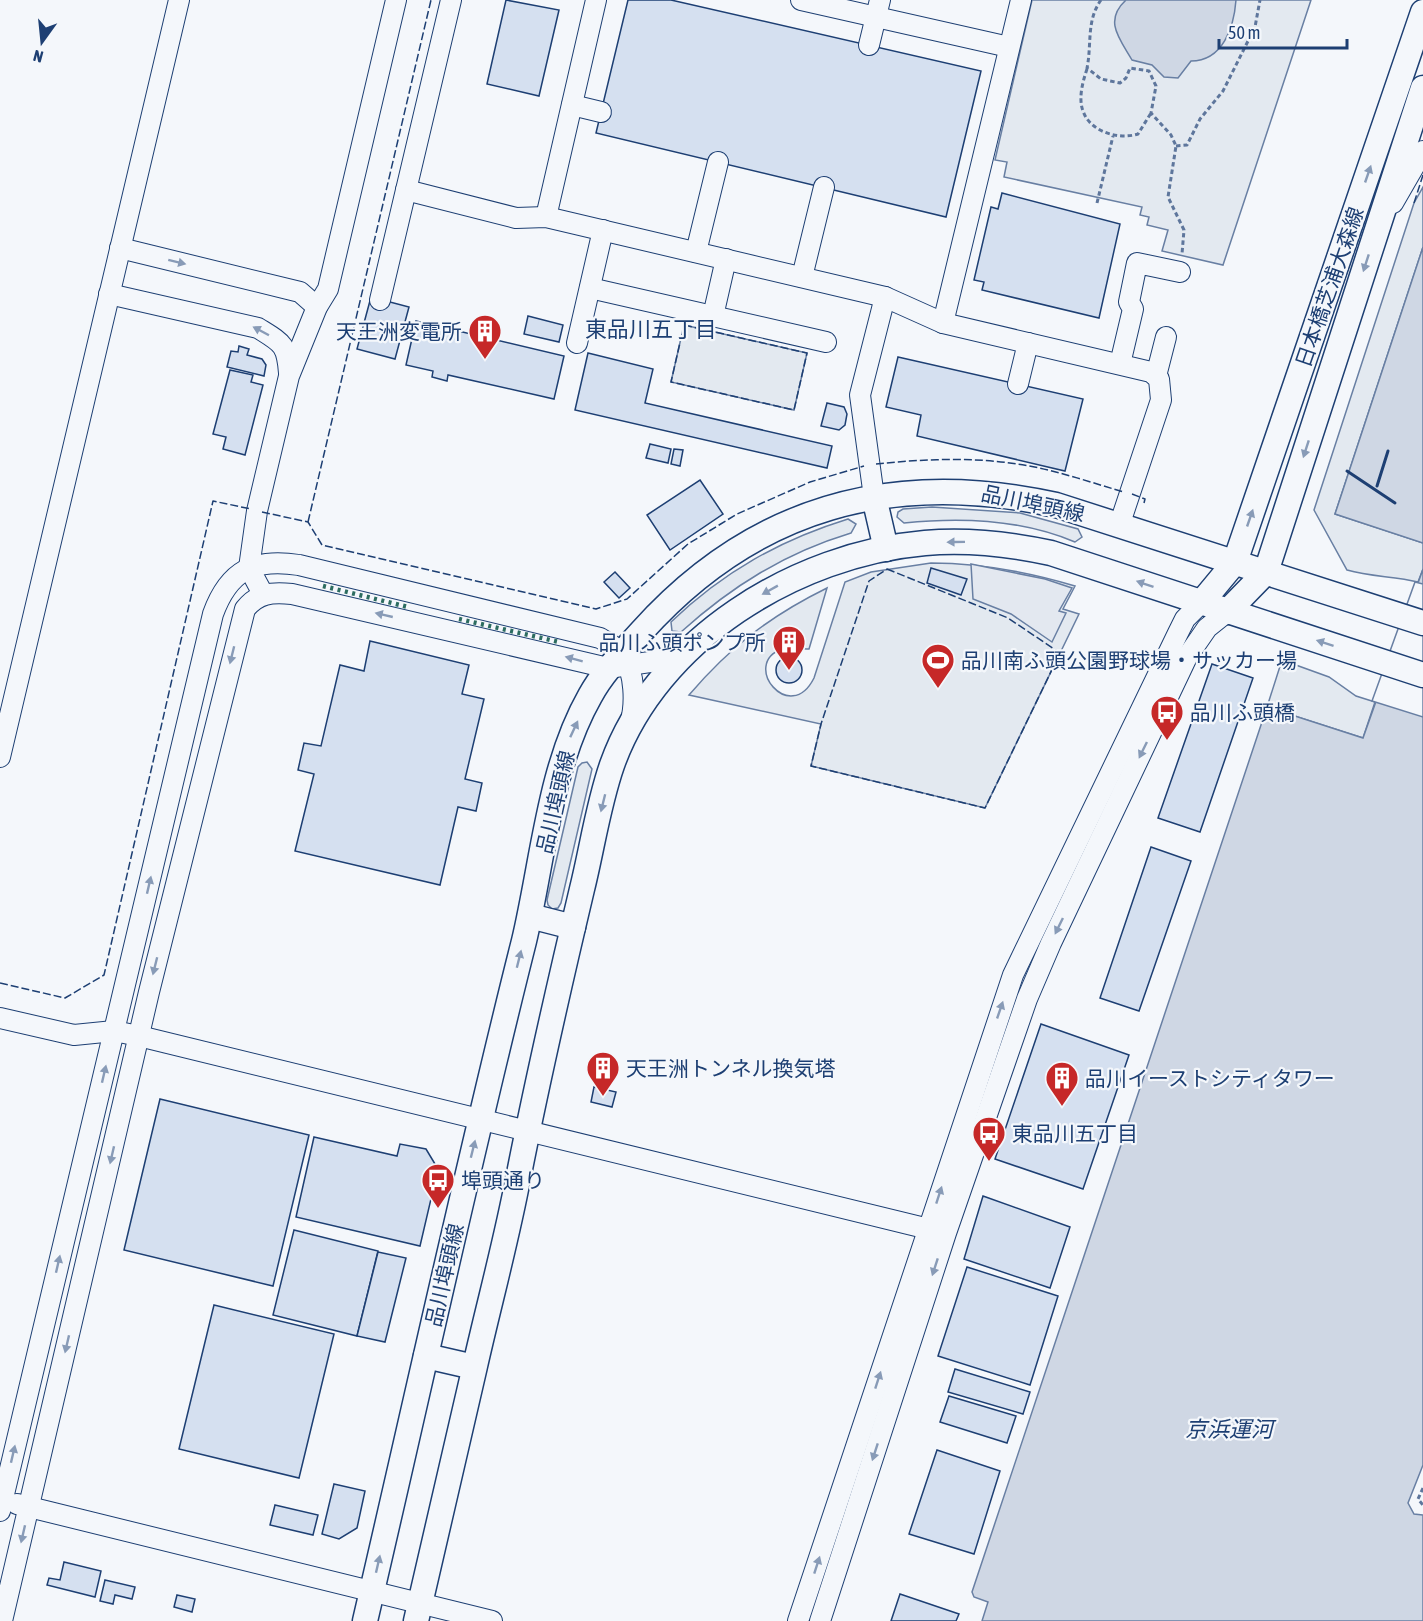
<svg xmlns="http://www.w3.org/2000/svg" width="1423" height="1621" font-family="'Asap Condensed','Noto Sans JP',sans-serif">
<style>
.green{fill:#e3e9f0;stroke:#687fa3;stroke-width:1.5}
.parking{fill:#e3e8f0;stroke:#687fa3;stroke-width:1.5}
.water{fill:#cfd7e4;stroke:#687fa3;stroke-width:1.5}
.pier{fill:#f4f7fb;stroke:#687fa3;stroke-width:1.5}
.building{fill:#d5e0f0;stroke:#1d3f73;stroke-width:1.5}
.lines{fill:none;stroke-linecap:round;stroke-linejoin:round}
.minor-casing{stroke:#1d3f73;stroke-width:22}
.major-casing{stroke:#1d3f73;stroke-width:27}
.path{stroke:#5e769c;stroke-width:3;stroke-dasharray:4.5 3;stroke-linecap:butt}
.minor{stroke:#f4f7fb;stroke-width:20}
.major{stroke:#f4f7fb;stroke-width:24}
.hedge{stroke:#2c6c60;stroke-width:4.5;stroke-dasharray:3 4.5;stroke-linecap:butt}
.fence{stroke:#1d3f73;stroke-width:1.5;stroke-dasharray:8 3;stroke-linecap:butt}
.wall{stroke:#1d3f73;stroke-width:3}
.oneway{fill:#889bb7}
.labels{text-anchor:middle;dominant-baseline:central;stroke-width:4.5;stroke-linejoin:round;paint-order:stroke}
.street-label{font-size:21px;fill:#1d3f73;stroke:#f4f7fb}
.poi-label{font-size:21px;fill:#1d3f73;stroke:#f4f7fb;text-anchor:start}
.neighbourhood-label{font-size:22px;fill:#1d3f73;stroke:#f4f7fb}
.water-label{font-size:22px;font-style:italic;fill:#1d3f73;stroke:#f4f7fb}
</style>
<rect width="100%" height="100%" fill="#f4f7fb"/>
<g class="green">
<path d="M1032,0H1311L1223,265L1162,251L1168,230L1147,225L1149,217L1140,215L1142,207L1004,177L1007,162L995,160Z"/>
<path d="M1423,187V247L1335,514L1423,543V569L1418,582C1394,576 1371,577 1347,570L1314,510L1414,203Z"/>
<path d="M684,325L807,353L794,410L671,382Z"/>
<path d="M932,507L1020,513L1078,529L1082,537L1075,542C1021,519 961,517 904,523L897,517L898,512L903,509Z"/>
<path d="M848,519L856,524L851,533C785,553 732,586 681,632L672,631L671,622C723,572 780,540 848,519Z"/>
<path d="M931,563C981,563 1028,572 1075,586L1063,609L1079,614L985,808L811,766L821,724L689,695C730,647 770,616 827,588L809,649C800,650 791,645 782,649C740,664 790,726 814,678L845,582L871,572Z"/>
<path d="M1282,660L1329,677L1356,696L1375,702L1363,738L1267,707Z"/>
<path d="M587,762L592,769L561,903L558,908L552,909L548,905L547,900L578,767L582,763Z"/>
</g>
<path class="parking" d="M971,564L1045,579L1072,588L1059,611L1066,613L1052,642L1011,614L973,599Z"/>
<g class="water">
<path d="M1126,0H1236C1234,27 1223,61 1191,61L1178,78L1164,77L1152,65L1132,60C1120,39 1103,21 1126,0Z"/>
<path d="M1423,247V543L1335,514Z"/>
<path d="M1423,569V1465L1408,1503L1414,1514L1423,1515V1621H982L988,1602L974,1597L972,1592L1267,707L1363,738Z"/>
</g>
<path class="pier" d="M1415,582L1423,584V717L1372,701Z"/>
<g class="building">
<path d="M506,0L559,10L539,96L487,84Z"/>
<path d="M628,0H671L981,71L946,217L596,133Z"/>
<path d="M1002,193L1120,224L1099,318L982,290L984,282L974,280L991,207L998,209Z"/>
<path d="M371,297L409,307L395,359L357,349Z"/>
<path d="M528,316L563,325L559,342L524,334Z"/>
<path d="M416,321L564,356L554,399L448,375L447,381L432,377L433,371L406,365Z"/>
<path d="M239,346L249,349L247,355L262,359L266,365L264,376L227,367L231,351L238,352Z"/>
<path d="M588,353L653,369L645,403L832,446L827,468L575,410Z"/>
<path d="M898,357L1083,399L1065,471L917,436L921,415L886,407Z"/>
<path d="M230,370L253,375L251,382L263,385L245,455L223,449L226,437L213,434Z"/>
<path d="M827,403L844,407L847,414L845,425L839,430L821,426Z"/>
<path d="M650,444L671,449L668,463L646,458Z"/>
<path d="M674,449L683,450L680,466L671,464Z"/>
<path d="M700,480L723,514L670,550L647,515Z"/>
<path d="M931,568L967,579L961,595L927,583Z"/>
<path d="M615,572L630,588L619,598L604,582Z"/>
<path d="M370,641L469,665L462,694L484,699L465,779L482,783L476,811L458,807L440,885L295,851L314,774L298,770L304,743L321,746L340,665L364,671Z"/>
<circle cx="789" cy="670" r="13"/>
<path d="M1212,664L1253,678L1200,832L1158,818Z"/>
<path d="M1151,847L1191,861L1139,1011L1100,998Z"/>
<path d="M1041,1024L1129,1055L1083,1189L995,1159Z"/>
<path d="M594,1087L616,1092L612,1107L591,1102Z"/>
<path d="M160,1099L309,1135L273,1286L124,1250Z"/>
<path d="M314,1137L397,1156L400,1144L426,1149L438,1169L420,1246L296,1217Z"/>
<path d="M983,1196L1070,1227L1050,1288L964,1259Z"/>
<path d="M294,1230L378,1251L357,1336L273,1315Z"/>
<path d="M378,1252L406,1258L385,1342L357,1336Z"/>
<path d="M967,1267L1058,1296L1030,1385L938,1356Z"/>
<path d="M214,1305L334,1334L299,1478L179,1449Z"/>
<path d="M955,1369L1030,1392L1023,1414L948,1392Z"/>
<path d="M949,1396L1016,1416L1007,1443L940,1422Z"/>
<path d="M937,1450L1000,1471L974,1554L909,1534Z"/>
<path d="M334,1484L365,1491L357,1528L339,1539L322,1534Z"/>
<path d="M275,1505L318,1515L313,1535L270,1525Z"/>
<path d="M64,1562L101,1571L95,1597L47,1585L49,1578L60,1580Z"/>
<path d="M105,1580L135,1587L132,1599L115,1595L113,1604L100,1601Z"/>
<path d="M900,1594L959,1614L956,1621H891Z"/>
<path d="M177,1595L195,1599L192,1612L174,1607Z"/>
</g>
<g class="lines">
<defs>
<g id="minor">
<path d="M801,0L1009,47"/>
<path d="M869,45L880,0"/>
<path d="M572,105L601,112"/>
<path d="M406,190L516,218L546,217L885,297L943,323L1151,372L1159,379L1161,400L1120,523"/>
<path d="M1393,203L1423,151"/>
<path d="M546,217L596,0"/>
<path d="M120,248L300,292L317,307"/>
<path d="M696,252L718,162"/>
<path d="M802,277L824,187"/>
<path d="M590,288L826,342"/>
<path d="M109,294L258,328C282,343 287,344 289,373"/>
<path d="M380,300L451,0"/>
<path d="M713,316L726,259"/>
<path d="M943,323L1021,0"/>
<path d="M577,343L603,230"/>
<path d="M1120,364L1133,309L1129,302L1137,263L1180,272"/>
<path d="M1156,376L1166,337"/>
<path d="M1018,384L1028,343"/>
<path d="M874,497L860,395L885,297"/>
<path d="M263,594L249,568L257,511L289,376L317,307L328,289L396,0"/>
<path d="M0,757L179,0"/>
<path d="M0,1018L74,1035L114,1031L139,1036L941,1232"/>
<path d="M17,1504L492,1621"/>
<path d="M0,1511L213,614C229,570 254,558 299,565L600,638C607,642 618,648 623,655C635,673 636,704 630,724"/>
<path d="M2,1621L149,992L245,609C258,593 271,592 292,594L608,668L650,662L691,647"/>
<path d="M798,1621L1013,975L1178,633L1185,619L1201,603"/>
<path d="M820,1621L946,1233L1027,999L1051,943L1187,657L1207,628L1227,612"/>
</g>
<g id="major">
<path d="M874,497L886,549"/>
<path d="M1201,603L1235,562L1423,12"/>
<path d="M1227,612L1266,572L1423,88"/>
<path d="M530,916L573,927"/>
<path d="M426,1356L474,1367"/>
<path d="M365,1621C418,1394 467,1167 524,941C543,861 549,768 590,696C603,672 623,652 641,632C754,506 893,469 1056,505L1423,623"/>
<path d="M416,1621C436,1536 455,1451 475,1366C489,1304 506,1242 518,1179C537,1082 559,986 582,889C592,849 598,805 612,765C657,639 796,554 925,543C968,539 1009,544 1051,553L1423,675"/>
</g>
</defs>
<use href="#minor" class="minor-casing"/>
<use href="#major" class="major-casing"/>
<g class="path">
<path d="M1101,0C1086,21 1092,44 1087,68L1101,79L1120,83L1126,78L1130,68L1149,71L1156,86L1151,113L1171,135L1176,146L1168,197L1184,230L1182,254"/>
<path d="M1087,69C1083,81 1078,98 1083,111C1090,132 1119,140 1138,134L1151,113"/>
<path d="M1176,146L1187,145L1200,119L1223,91L1255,27L1260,0"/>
<path d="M1097,203L1113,136"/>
<path d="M1423,1488L1418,1499L1423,1505"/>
</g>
<use href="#minor" class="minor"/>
<use href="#major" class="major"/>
<g class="hedge">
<path d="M323,586L408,607"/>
<path d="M459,619L559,642"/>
</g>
<g class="fence">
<path d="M1414,203L1423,175"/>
<path d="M684,325L807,353L794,410L671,382Z"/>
<path d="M876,464C922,459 972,457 1017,464C1053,469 1089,482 1124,492"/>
<path d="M1132,494L1145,499L1144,503"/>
<path d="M262,512L308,522L322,545L596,609L627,599L688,544L737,514L810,482L864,466"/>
<path d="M308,522L431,0"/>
<path d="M887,569L1008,618L1060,653L985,808L811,766L821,724L869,581Z"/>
<path d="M0,983L65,998L104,975L213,501L251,509"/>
</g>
<g class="wall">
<path d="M1347,471L1395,503"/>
<path d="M1377,486L1388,451"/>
</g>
</g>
<defs><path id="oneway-solid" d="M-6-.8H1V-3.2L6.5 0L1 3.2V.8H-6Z" transform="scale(1.5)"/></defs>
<g class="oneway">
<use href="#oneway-solid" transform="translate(1368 174) rotate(-71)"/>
<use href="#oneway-solid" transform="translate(177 262) rotate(14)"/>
<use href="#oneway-solid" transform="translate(1366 263) rotate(108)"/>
<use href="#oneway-solid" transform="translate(261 331) rotate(-152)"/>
<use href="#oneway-solid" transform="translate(1306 449) rotate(108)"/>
<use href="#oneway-solid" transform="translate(1250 518) rotate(-71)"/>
<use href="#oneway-solid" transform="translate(956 542) rotate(179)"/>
<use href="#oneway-solid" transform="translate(1145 584) rotate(-161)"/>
<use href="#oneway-solid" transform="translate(770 590) rotate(151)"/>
<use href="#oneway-solid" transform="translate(384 615) rotate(-167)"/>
<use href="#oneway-solid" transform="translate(1325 643) rotate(-162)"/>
<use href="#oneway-solid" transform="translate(232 655) rotate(104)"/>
<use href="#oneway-solid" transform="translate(574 659) rotate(-165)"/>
<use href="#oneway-solid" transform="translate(574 729) rotate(-65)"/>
<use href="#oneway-solid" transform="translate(1143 750) rotate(116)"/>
<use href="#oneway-solid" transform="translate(603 803) rotate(104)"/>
<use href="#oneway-solid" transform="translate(149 885) rotate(-77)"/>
<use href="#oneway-solid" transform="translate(1059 926) rotate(116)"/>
<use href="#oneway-solid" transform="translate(519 959) rotate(-76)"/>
<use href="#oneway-solid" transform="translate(155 966) rotate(104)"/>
<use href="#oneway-solid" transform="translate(1000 1010) rotate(-71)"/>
<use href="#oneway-solid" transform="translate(104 1074) rotate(-77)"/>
<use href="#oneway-solid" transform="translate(473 1149) rotate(-76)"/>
<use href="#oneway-solid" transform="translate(112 1155) rotate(103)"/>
<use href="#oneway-solid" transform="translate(939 1195) rotate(-72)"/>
<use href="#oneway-solid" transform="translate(58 1264) rotate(-77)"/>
<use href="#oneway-solid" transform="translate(935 1267) rotate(108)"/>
<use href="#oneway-solid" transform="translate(67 1344) rotate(103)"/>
<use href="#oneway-solid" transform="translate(878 1380) rotate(-72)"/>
<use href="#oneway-solid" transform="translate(875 1452) rotate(108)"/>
<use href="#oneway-solid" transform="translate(13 1454) rotate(-77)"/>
<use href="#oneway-solid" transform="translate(23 1534) rotate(103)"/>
<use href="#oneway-solid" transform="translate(378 1564) rotate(-77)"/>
<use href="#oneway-solid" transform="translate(817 1565) rotate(-72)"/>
</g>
<defs>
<symbol id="building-pin" viewBox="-11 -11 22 30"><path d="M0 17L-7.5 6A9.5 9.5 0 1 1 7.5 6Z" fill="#c62828" stroke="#f4f7fb"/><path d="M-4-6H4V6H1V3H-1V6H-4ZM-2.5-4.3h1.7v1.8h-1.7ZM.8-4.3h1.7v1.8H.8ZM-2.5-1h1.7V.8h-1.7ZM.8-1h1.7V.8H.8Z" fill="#fff"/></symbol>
<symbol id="stadium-pin" viewBox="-11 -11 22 30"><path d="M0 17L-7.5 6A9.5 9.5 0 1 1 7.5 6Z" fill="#c62828" stroke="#f4f7fb"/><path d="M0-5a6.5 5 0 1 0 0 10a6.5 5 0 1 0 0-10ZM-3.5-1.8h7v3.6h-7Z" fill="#fff"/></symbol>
<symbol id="bus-pin" viewBox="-11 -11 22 30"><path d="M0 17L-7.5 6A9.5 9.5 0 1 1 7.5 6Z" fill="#c62828" stroke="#f4f7fb"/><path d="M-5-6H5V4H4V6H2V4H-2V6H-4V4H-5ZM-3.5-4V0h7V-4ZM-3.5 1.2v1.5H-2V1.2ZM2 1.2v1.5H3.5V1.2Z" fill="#fff"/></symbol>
</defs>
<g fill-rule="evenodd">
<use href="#building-pin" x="466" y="312" width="38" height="52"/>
<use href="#building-pin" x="770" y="623" width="38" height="52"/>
<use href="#stadium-pin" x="919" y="641" width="38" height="52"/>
<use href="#bus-pin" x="1148" y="693" width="38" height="52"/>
<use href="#building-pin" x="584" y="1049" width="38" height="52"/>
<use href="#building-pin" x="1043" y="1059" width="38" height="52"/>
<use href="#bus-pin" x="970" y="1114" width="38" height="52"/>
<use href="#bus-pin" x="419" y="1161" width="38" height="52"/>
</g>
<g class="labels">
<g class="street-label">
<text transform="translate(1329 287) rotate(-71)">日本橋芝浦大森線</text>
<text transform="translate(1033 503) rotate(12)">品川埠頭線</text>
<text transform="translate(555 802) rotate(-77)">品川埠頭線</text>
<text transform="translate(444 1275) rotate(-77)">品川埠頭線</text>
</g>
<g class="poi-label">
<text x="462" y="331" text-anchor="end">天王洲変電所</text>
<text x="766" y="642" text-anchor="end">品川ふ頭ポンプ所</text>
<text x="961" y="660">品川南ふ頭公園野球場・サッカー場</text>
<text x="1190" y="712">品川ふ頭橋</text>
<text x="626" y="1068">天王洲トンネル換気塔</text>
<text x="1085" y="1078">品川イーストシティタワー</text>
<text x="1012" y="1133">東品川五丁目</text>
<text x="461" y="1180">埠頭通り</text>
</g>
<g class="neighbourhood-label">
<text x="651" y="329">東品川五丁目</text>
</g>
<g class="water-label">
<text x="1229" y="1429">京浜運河</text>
</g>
</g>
<g transform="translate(42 42) rotate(195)" stroke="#f4f7fb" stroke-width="4.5" paint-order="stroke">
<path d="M0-4.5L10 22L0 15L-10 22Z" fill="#1d3f73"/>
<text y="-9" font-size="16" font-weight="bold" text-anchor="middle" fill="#1d3f73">N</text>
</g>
<path d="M1219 39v9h128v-9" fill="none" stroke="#1d3f73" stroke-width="3"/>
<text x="1228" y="39" font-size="18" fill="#1d3f73" stroke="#f4f7fb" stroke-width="4.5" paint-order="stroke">50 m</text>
</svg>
